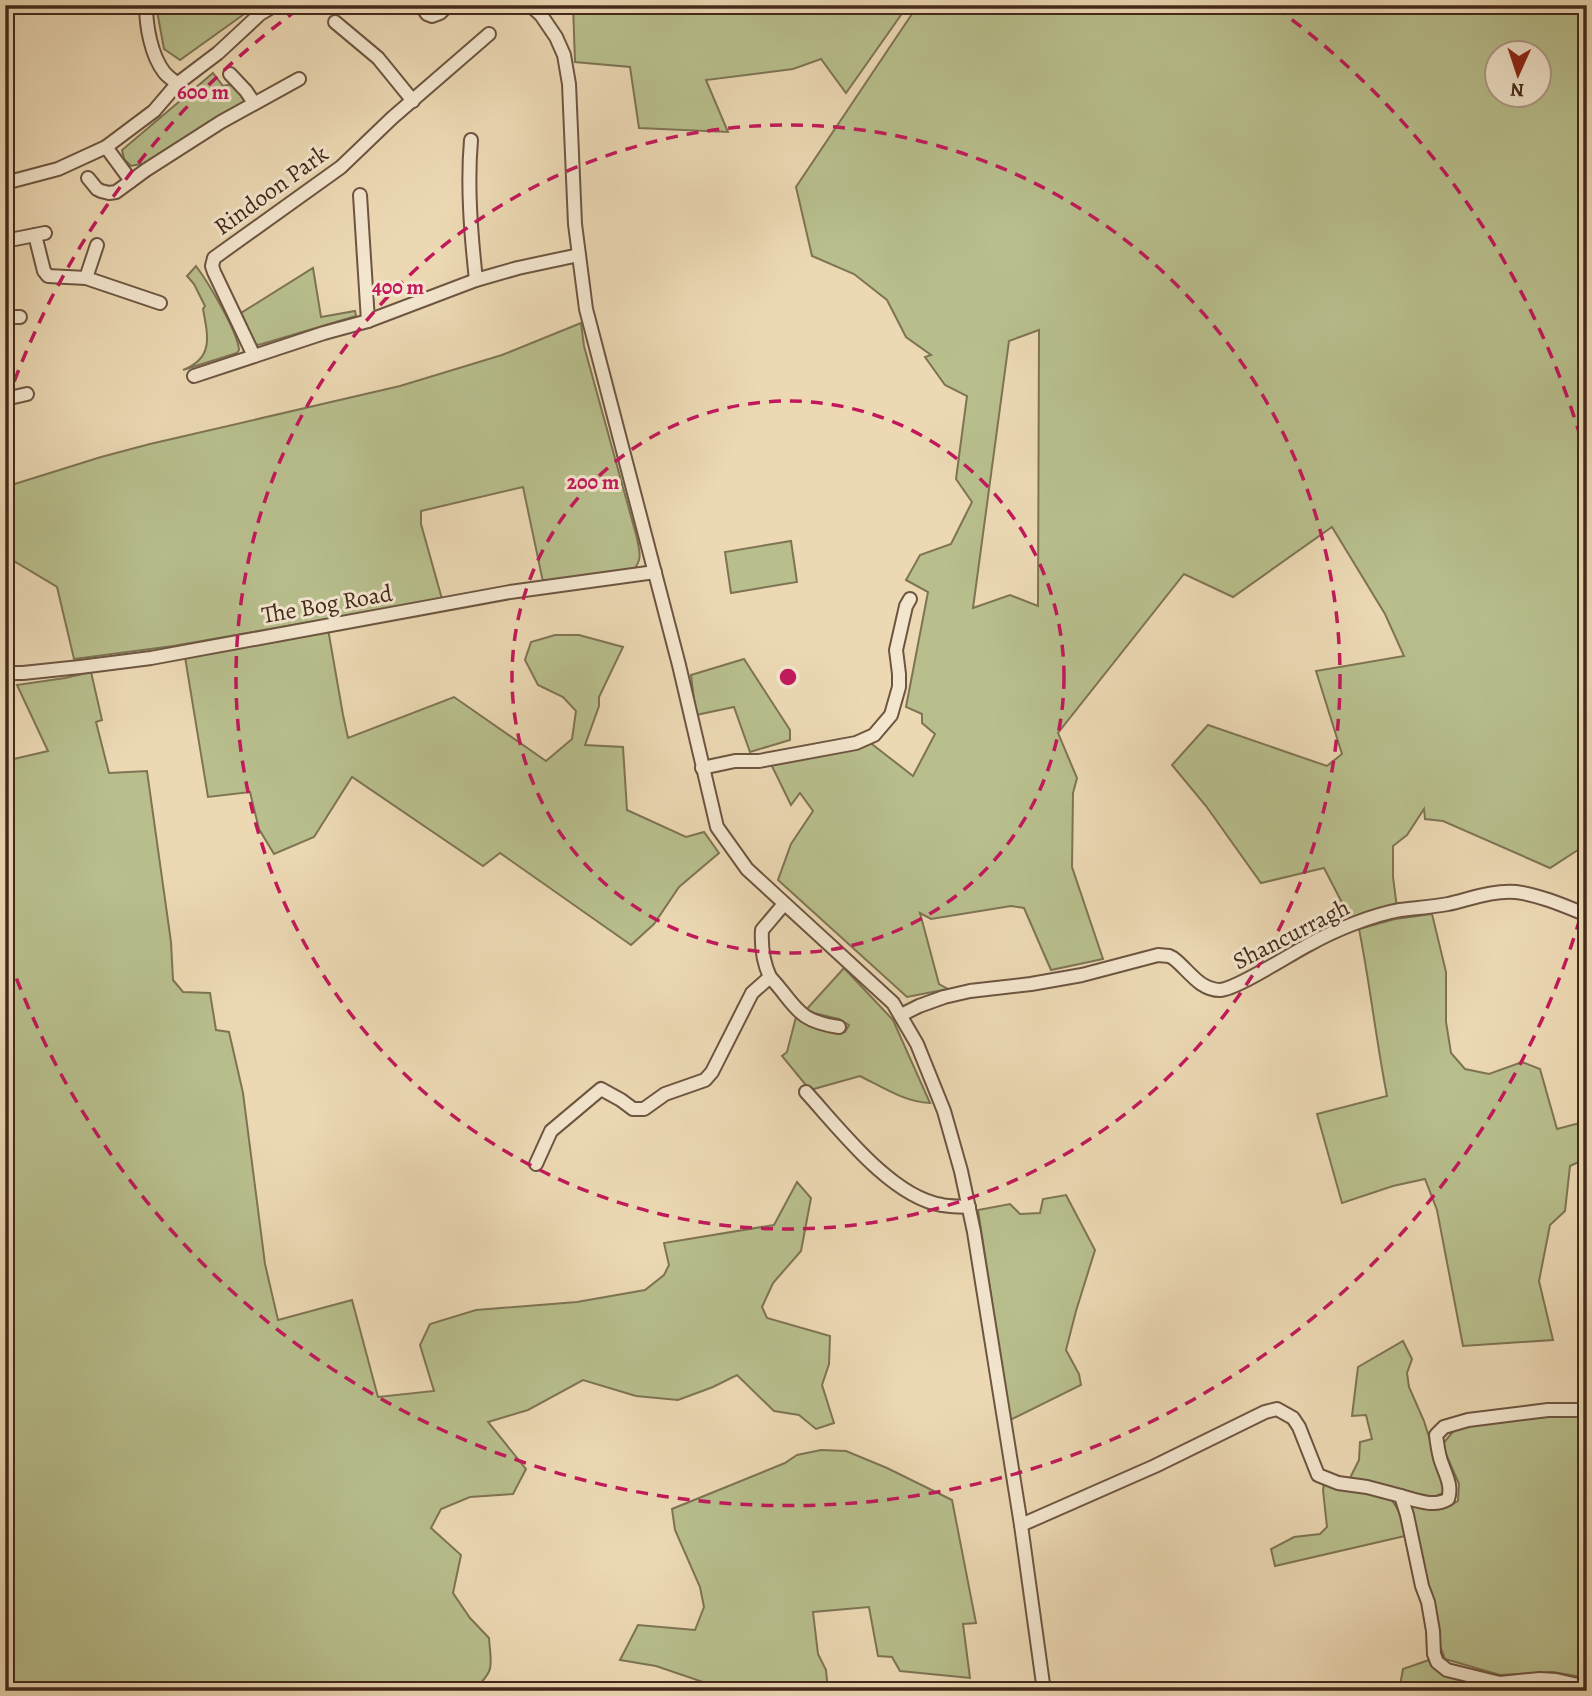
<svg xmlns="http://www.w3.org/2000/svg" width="1592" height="1696" font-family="Alegreya,serif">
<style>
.green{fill:#b8bf8d;stroke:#7e7454;stroke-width:2;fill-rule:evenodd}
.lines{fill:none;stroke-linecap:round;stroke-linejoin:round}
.minor-casing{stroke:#6e5541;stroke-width:16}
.minor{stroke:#f3e6ce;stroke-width:12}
.ring{fill:none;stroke:#c2185b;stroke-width:3.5;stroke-dasharray:12 9}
.labels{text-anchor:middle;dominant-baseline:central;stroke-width:6;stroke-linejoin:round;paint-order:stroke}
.street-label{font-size:24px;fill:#44291b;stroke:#f3e6ce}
.centre{fill:#c2185b;stroke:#f3e6ce;stroke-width:3.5}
.ring-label{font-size:21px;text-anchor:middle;font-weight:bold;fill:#c2185b;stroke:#f3e6ce;stroke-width:6;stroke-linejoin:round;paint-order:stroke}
</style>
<rect width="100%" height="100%" fill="#ecd9b4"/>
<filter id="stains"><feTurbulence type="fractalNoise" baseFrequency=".00286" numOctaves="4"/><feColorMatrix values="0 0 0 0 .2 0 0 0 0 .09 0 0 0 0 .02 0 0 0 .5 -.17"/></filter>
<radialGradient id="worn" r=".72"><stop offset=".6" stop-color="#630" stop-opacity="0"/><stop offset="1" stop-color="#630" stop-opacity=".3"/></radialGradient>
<g class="green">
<path d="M158,5H262L247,12L180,60L164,49L157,11Z"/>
<path d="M573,5H908L846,93L821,59L793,69L706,80L728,132L639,128L630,67L575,62Z"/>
<path d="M918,5H1587V777L1584,778L1587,781V844L1550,868L1443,821L1425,819L1424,809L1407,835L1393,846V877L1397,908L1352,922L1324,868L1261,883L1206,806L1172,765L1208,725L1327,766L1342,754L1316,671L1404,656L1385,614L1332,527L1233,597L1184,574L1058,733L1077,778L1073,793L1072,867L1103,959L1051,970L1024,908L1011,906L931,919L920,913L939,984L948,989L907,997L778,880L791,844L813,811L800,793L791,805L770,762L868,741L913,776L935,734L922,723V714L906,707L928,592L906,580L920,555L951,544L972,502L956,479L967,396L945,385L925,357L931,355L906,337L887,300L854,274L812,256L796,187ZM1498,52H1540V94H1498ZM1039,330L1038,606L1010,595L973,608L1009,341Z"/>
<path d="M213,73L223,86L232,84L246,98L244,104L142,166L141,164L131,166L124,159L122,150Z"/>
<path d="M196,266C208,282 238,332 239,350L237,353L183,370C214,358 208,336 203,309L205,306L194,284L187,276Z"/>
<path d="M313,268L321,317L355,311L356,316L262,344L258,345L255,343L241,313Z"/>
<path d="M581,323L584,346L637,538C639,550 643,559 634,569L543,582L523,487L421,511V524L442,599L173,646L74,659L57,587L12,560L5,567V487L101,457L150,444L400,386L502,355Z"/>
<path d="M791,541L797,582L731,593L725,552Z"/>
<path d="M328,629L343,715L348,738L454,697L546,761L572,739L576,711L563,697L538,685L525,660L531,642L555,635H579L623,647L599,697V706L585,745L623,747L627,810L686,837L704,832L719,853L679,887L654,924L631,945L500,853L483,866L352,777L314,837L274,854L259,829L250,792L208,797L185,657Z"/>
<path d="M744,659L790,730V740L750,752L734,707L696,715L691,675Z"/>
<path d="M91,672L102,720L96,722L109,773L147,771L171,942L173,980L183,992L210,993L216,1030L229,1032L243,1093L265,1264L278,1320L352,1300L378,1397L434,1391L420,1345L430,1324L476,1310L577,1302L645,1290L664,1275L669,1265L664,1243L774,1225L797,1182L811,1198L801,1251L773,1283L762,1307L767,1318L830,1336L829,1364L822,1385L834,1423L816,1429L799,1415L774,1411L737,1375L713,1387L678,1400L636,1396L583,1380L528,1410L488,1422L526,1469L513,1494L470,1497L441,1509L431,1528L461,1555L453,1593L470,1618L489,1638C491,1667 496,1669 473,1691H5V761L48,751L17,685L65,678Z"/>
<path d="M1432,914L1446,972V1022L1451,1053L1465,1069L1489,1074L1522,1062L1540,1069L1557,1129L1587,1121V1158L1570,1166L1565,1211L1550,1225L1539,1281L1553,1340L1463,1346L1437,1210L1425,1179L1393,1186L1342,1203L1317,1114L1387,1096C1376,1040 1370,984 1359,929L1395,919Z"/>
<path d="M844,968L893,1020L930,1103C905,1102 882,1087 860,1076L810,1090L782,1056L787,1052L796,1017L820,1030L845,1032L849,1025L839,1019L805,1011Z"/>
<path d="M1066,1195L1095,1250L1076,1311L1066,1350L1079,1374L1081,1385L1010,1420L978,1210L1010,1204L1020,1214L1040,1213L1043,1199Z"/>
<path d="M1403,1341L1412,1359L1407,1373L1409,1387L1424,1421L1444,1484L1443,1493L1434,1497L1349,1480L1359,1460L1360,1442L1372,1439L1366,1415L1352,1416L1358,1367Z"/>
<path d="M1587,1414V1678L1553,1672L1500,1675L1445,1659L1438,1640L1430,1593L1410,1503C1429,1507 1441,1512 1458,1501L1459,1484L1442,1445L1455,1429L1489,1421Z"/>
<path d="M821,1450L846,1451L887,1468L952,1500L976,1623L963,1624L970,1678L900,1671L892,1657L878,1656L869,1607L813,1612L818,1654L826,1670L828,1691H714L709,1684L656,1666L620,1660L638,1625L695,1630L704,1607L700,1587L675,1530L672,1509L785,1463L797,1455Z"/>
<path d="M1324,1483L1390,1497L1400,1513L1405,1536L1275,1566L1271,1549L1294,1537L1320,1534L1327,1527L1323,1490Z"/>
<path d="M1429,1660L1439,1672L1475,1683L1498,1686L1545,1681L1587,1691H1399L1403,1669Z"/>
</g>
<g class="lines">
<defs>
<g id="minor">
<path d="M146,5C146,26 151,55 164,72C167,76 173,80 177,84"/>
<path d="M421,5L427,14L432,16L440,13L448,5"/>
<path d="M530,5L541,15L556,37L564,55L569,84L575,224L586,309L679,665L717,827L747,869L893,1003L917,1044L944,1111L961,1171L974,1232L1021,1525L1044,1691"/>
<path d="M335,22L378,58L413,101"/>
<path d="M230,74L246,91L254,103"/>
<path d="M471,140C467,186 471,234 476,280"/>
<path d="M106,147L131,181"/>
<path d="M88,178L97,189L101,191L109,193L116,192L146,170L221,122L299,79"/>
<path d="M5,183L58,169L106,147L154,111L177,84L218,53L260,14L275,5"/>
<path d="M360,195L368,321"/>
<path d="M35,235L44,271L48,276L86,278L160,303"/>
<path d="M5,241L45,233"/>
<path d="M86,278L97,245"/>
<path d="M5,315L9,317H20"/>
<path d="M254,356L214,272L212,266L214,258L341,167L392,118L489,34"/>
<path d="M194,376L324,333L368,321L476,280L518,268L579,255"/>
<path d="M5,399L27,394"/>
<path d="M5,673H23L80,667L151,658L510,592L655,572"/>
<path d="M702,768L735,761H759L856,743L874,735L891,715L899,687V674L896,650L906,606L910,599"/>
<path d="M784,904L762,930C761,947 763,962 770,977C797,1006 796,1021 839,1027"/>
<path d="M901,1015L919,1006L944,997L970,991L1031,984L1082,975L1158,955L1169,956L1173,958C1188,969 1199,990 1220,990C1237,989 1292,953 1310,944C1335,930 1372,915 1400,910C1416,908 1432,907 1448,904C1470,899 1493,890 1516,892C1540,895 1565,906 1587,915"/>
<path d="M806,1092C839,1128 891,1197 942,1205C951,1207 960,1206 969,1207"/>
<path d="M536,1164L551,1131L601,1089L621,1100L633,1109H644L665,1094L705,1080L712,1072L752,993L770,977"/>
<path d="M1401,1496C1416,1500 1434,1508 1448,1499C1453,1485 1444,1472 1440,1458C1438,1450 1437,1443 1436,1435L1444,1427L1468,1420L1548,1410H1587"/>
<path d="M1021,1525L1155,1466L1265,1412L1277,1409L1293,1418L1299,1427L1318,1475L1338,1483L1367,1487L1401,1496L1407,1515L1422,1586L1428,1602L1433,1631L1434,1654L1437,1662L1447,1670L1500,1683L1540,1679L1556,1680L1587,1687"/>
</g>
</defs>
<use href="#minor" class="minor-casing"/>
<use href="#minor" class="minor"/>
</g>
<g class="ring">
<circle cx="788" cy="677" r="276"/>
<circle cx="788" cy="677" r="552"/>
<path d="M1586 898A828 828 0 0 1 7 953M7 401A828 828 0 0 1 301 7M1275 7A828 828 0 0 1 1586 456"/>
</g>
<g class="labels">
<g class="street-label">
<text transform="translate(271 190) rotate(-36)">Rindoon Park</text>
<text transform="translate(327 604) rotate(-10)">The Bog Road</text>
<text transform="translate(1291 934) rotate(-27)">Shancurragh</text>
</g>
</g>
<circle cx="788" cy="677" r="10" class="centre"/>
<g class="ring-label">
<text x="203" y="99">600 m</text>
<text x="398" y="294">400 m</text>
<text x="593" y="489">200 m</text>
</g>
<rect width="1592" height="1696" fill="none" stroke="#ecd9b4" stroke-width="28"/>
<rect x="7" y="7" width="1578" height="1682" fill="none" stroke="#44291b" stroke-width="3.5"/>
<rect x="14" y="14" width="1564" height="1668" fill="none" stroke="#44291b" stroke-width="2"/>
<g transform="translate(1518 74) rotate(183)"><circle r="33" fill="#f3e6ce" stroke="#ad9a86" stroke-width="2"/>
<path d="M0-5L12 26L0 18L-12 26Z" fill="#8f2418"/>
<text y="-10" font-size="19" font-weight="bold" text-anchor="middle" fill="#44291b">N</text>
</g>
<rect width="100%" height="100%" filter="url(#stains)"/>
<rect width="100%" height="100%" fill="url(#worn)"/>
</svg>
